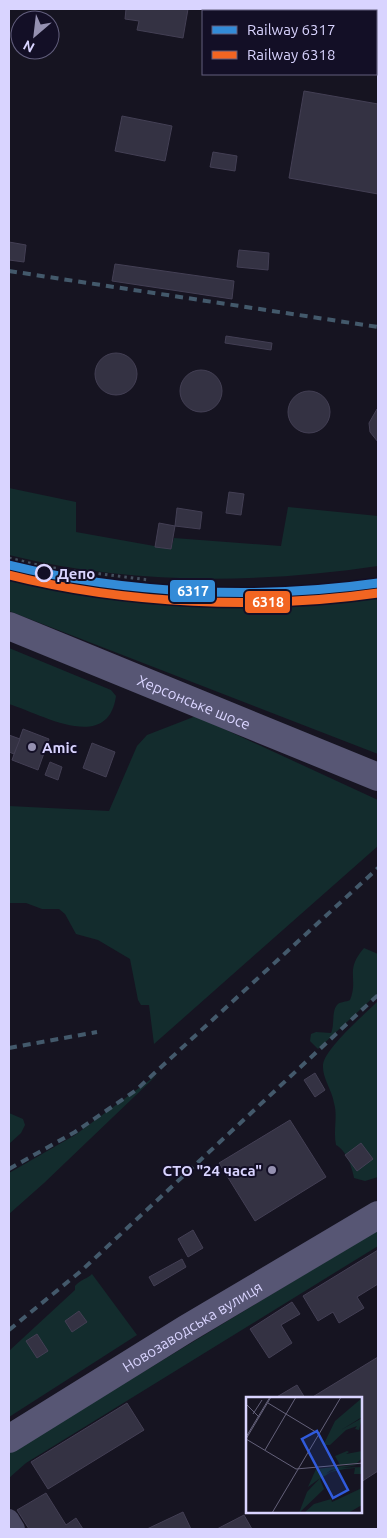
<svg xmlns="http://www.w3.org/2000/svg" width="387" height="1538" font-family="Ubuntu,sans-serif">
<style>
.green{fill:#132c2d}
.building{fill:#343243;stroke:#433f54}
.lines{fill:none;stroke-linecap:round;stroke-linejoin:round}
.path{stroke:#44505f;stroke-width:3;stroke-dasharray:2.5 4;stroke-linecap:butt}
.street{stroke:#4a4962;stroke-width:20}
.secondary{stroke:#575674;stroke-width:28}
.rail{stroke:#43596b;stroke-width:4;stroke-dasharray:8 6;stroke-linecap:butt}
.rail-1-casing{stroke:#130f26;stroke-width:12}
.rail-2-casing{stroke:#130f26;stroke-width:12}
.rail-1{stroke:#338bd7;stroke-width:9}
.rail-2{stroke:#f26522;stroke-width:9}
.stop-dot{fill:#130f26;stroke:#d9d4ff;stroke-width:2.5}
.poi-dot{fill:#9591b1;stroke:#130f26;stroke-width:2}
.labels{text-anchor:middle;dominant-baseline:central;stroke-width:4;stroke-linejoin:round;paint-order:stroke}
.stop-label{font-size:15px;font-weight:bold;fill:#d9d4ff;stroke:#130f26;text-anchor:start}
.street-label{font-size:15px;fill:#d9d4ff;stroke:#130f26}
.poi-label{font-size:15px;font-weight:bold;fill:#d9d4ff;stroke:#130f26;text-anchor:start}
.inset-road{fill:none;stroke:#64617a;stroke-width:1}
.view{fill:#305bdc;fill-opacity:0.15;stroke:#305bdc;stroke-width:2.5}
.inset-edge{fill:none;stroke:#d9d4ff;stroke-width:2.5}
.line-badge{stroke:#130f26;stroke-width:2}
.badge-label{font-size:14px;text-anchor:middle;font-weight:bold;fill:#fff}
</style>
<rect width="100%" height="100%" fill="#161421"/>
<g class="green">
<path d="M9,488L76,502V532L171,549L174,538L281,546L288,507L378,516V566C256,584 129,585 9,555Z"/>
<path d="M9,578L126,600L298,605L378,597V754L9,611Z"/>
<path d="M9,648L111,690L116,696C108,754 41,714 9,704Z"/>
<path d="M196,716L378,800V846L154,1044L149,1005H141L138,1000L130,959L98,940L76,934L65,914L59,909H42L26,903H9V806L109,811L137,746L147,735Z"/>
<path d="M364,948L378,954V993L318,1049L310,1041L311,1034L316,1032L331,1033C335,1025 331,1010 338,1004C340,1002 346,1002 350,1000C359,978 344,971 364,948Z"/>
<path d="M378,1001V1177L365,1181L354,1178C352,1167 346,1150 336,1145C333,1131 338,1116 334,1103C332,1090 322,1078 323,1065C324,1049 366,1013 378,1001Z"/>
<path d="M158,1074L44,1183L9,1214V1173L75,1135Z"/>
<path d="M9,1113L23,1119L25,1125L21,1133L9,1144Z"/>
<path d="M378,1230V1246L26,1463L9,1478V1453Z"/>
<path d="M92,1274L137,1335L9,1417V1351L75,1290V1286C81,1279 87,1279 92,1274Z"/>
</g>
<g class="building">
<path d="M126,9H188L183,38L137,30L139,21L125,19Z"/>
<path d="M212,9H219L237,11H211Z"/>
<path d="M304,91L378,104V194L289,178Z"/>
<path d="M122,116L172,126L165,161L115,151Z"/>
<path d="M213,152L237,156L235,171L210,167Z"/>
<path d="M9,242L26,245L24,262L9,260Z"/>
<path d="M239,250L269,253L268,270L237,267Z"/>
<path d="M115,264L234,281L232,299L112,281Z"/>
<path d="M226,336L272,343L271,350L225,343Z"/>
<circle cx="116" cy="374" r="21"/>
<circle cx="201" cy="391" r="21"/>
<circle cx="309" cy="412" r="21"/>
<path d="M377,409H378V442L370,432L369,423Z"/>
<path d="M229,492L244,494L241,515L226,513Z"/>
<path d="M177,508L202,512L200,529L175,526Z"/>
<path d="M159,523L175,526L171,549L155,547Z"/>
<path d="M23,729L49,739L38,770L12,760Z"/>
<path d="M9,735L20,739L14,754L9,752Z"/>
<path d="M92,743L115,752L106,777L83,768Z"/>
<path d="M50,762L62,767L58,780L45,775Z"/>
<path d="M315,1073L325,1090L315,1097L304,1080Z"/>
<path d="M290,1120L326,1177L255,1221L219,1163Z"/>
<path d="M361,1143L373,1159L357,1171L345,1155Z"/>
<path d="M193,1230L203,1248L188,1257L178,1239Z"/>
<path d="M378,1250V1284L357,1297L364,1308L339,1323L333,1312L318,1321L303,1296Z"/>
<path d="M182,1259L186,1267L154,1286L149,1277Z"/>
<path d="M292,1302L300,1314L281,1325L292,1343L269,1358L250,1329Z"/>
<path d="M79,1311L87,1322L72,1332L65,1321Z"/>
<path d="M37,1334L48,1351L37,1358L26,1341Z"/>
<path d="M378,1357V1471L361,1482V1398H311Z"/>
<path d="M297,1385L305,1398H275Z"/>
<path d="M127,1403L144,1430L48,1489L31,1462Z"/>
<path d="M46,1493L66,1525L76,1518L83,1529H29L17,1510Z"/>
<path d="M183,1512L191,1529H147Z"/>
<path d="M244,1515L252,1529H217Z"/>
</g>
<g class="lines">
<path class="path" d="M9,558L46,567L149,580"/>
<path class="street" d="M9,1519L15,1529"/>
<g class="secondary">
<path id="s1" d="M9,626L378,777"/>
<path id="s2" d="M9,1439L186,1329L378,1215"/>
</g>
<g class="rail">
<path d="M9,271L378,327"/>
<path d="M9,1048L97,1032"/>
<path d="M9,1169L75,1132L135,1091L378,868"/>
<path d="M9,1330L81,1271L378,995"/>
</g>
<defs>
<path id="rail-1" d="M9,565C126,594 259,600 378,583"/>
<path id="rail-2" d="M9,575C124,604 261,610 378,593"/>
</defs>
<use href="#rail-1" class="rail-1-casing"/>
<use href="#rail-2" class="rail-2-casing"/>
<use href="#rail-1" class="rail-1"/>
<use href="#rail-2" class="rail-2"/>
</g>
<circle class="stop-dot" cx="44" cy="573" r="8"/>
<g class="poi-dot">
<circle cx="32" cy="747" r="5"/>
<circle cx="272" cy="1170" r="5"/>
</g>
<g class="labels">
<g class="stop-label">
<text x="57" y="573">Депо</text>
</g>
<g class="street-label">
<text stroke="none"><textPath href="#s1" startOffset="200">Херсонське шосе</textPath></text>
<text stroke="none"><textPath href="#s2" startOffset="215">Новозаводська вулиця</textPath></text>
</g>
<g class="poi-label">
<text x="42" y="747">Amic</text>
<text x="262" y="1170" text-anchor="end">СТО "24 часа"</text>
</g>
</g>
<g transform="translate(246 1397)">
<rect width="116" height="116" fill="#161421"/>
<path d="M116,1V20L95,33L116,21L113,33L109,32L111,29L100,33L84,48H78L74,55L89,24ZM101,54L103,55L100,57L116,54V61L111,66L94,68L89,59ZM116,67L85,73L62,90L70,72ZM117,70L116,77H108L109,71L99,72L85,75L74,82L78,92L53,116L61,95L77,78L93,71ZM116,91V108L102,116H58L68,107L85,102L86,105Z" fill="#132c2d"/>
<path class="inset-road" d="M22,6L40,17M0,7L13,20M7,17L16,3M40,17L73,37M0,40L24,0M0,42L50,72L117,66M0,42L25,0M19,53L50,0M26,116L95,0"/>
<path class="view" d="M71,34L102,93L87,101L56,42Z"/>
<rect width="116" height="116" class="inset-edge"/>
</g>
<g class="line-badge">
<rect x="169" y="579" width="47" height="24" rx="5" fill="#338bd7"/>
<rect x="244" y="590" width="47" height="24" rx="5" fill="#f26522"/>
</g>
<g class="badge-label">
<text x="193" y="596">6317</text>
<text x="268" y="607">6318</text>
</g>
<rect width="387" height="1538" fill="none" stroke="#d9d4ff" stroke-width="20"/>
<rect x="202" y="10" width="175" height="65" fill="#130f26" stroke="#625e7d"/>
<rect x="212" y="26" width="25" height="8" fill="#338bd7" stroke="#625e7d"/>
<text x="247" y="35" font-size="15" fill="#d9d4ff">Railway 6317</text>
<rect x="212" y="51" width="25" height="8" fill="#f26522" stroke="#625e7d"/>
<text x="247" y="60" font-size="15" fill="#d9d4ff">Railway 6318</text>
<g transform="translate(35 35) rotate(208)"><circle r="24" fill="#130f26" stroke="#625e7d"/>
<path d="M0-4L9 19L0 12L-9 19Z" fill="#9591b1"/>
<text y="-8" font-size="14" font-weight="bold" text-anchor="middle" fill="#d9d4ff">N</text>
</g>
</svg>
